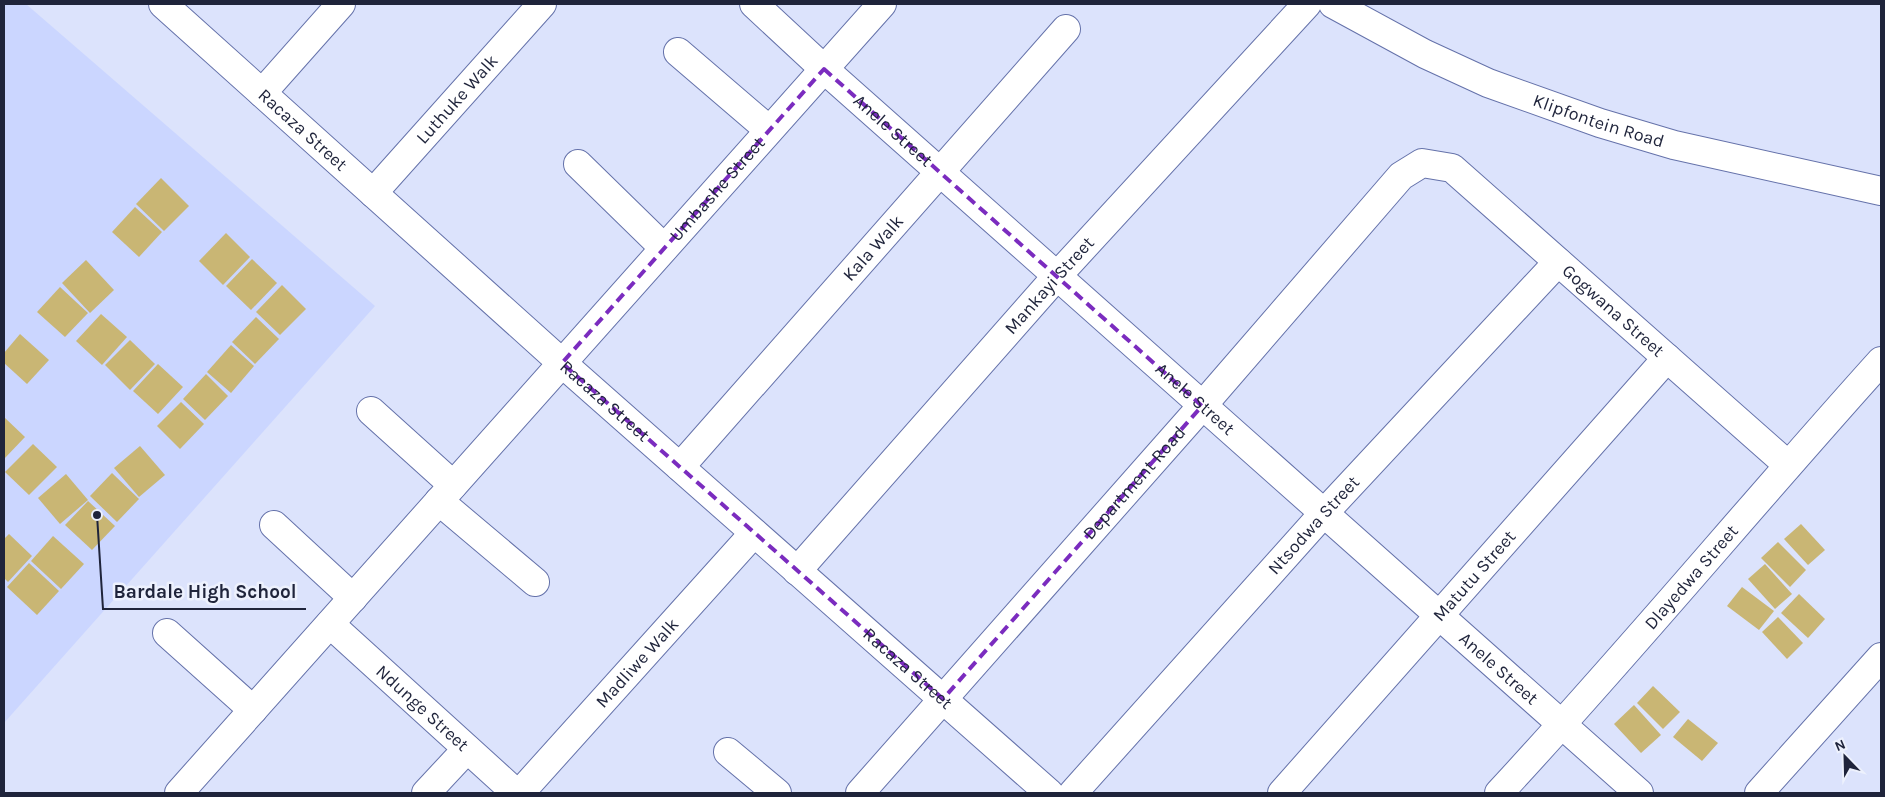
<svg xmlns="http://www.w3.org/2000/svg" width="1885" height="797" font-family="Karla,sans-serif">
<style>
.built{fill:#cbd6ff}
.building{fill:#c9b674}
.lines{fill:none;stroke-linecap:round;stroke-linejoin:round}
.minor-casing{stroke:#6572aa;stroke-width:30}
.minor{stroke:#fff;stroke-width:28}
.marked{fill:none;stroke:#7b2cbf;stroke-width:4;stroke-dasharray:10 6;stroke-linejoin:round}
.labels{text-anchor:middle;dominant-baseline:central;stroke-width:5;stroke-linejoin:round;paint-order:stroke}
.street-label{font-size:18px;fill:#1f243b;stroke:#edf1fd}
.leader{fill:none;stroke:#1f243b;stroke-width:2}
.callout-dot{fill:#1f243b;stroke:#edf1fd;stroke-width:2}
.callout-label{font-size:19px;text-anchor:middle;font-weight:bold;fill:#1f243b;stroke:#edf1fd;stroke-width:5;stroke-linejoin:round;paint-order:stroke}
</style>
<rect width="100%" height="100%" fill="#dce3fc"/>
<path class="built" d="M4,4H26L375,306L4,723Z"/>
<g class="building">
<path d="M161,178L189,206L164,231L136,204Z"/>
<path d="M135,207L162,232L139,257L112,232Z"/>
<path d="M226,233L250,257L223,285L199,261Z"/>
<path d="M252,259L277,283L251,310L226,286Z"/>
<path d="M86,260L114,290L90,313L62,283Z"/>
<path d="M282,285L306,309L280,335L256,312Z"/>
<path d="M60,287L88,313L65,337L37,312Z"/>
<path d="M101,314L127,337L102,365L76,341Z"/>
<path d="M256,317L279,339L255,364L232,342Z"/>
<path d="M20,334L49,360L27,384L4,363V353Z"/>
<path d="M130,340L155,364L130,390L105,365Z"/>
<path d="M231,345L254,366L231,393L207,372Z"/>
<path d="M158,364L183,387L158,414L133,391Z"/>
<path d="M206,374L228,396L205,420L183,399Z"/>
<path d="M181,402L204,424L180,449L157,426Z"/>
<path d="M4,417L25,437L4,459Z"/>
<path d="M33,444L57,467L29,495L5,472Z"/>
<path d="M140,446L165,475L139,497L114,468Z"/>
<path d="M112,473L139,499L117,522L90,496Z"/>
<path d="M66,474L88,500L60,524L38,498Z"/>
<path d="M88,501L115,526L92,550L65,525Z"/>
<path d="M1801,524L1825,550L1808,565L1784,539Z"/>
<path d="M9,534L32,556L8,582L4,578V539Z"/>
<path d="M53,536L84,564L61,589L31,561Z"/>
<path d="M1778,542L1806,570L1790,587L1761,558Z"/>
<path d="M29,563L59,591L37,615L7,587Z"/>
<path d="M1765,564L1792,594L1775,609L1748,579Z"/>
<path d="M1742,587L1774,611L1759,630L1727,606Z"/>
<path d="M1799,594L1825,619L1808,638L1781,613Z"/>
<path d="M1778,617L1803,643L1787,659L1762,632Z"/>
<path d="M1653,686L1680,712L1663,729L1637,703Z"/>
<path d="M1634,705L1661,735L1641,753L1614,724Z"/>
<path d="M1688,719L1718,743L1702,761L1673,737Z"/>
</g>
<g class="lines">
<defs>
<g id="minor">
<path id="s1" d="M163,4L562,363L1049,793"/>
<path id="s2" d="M754,4L824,69L940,172L1639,793"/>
<path id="s3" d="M1333,4L1425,54L1488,83L1600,123L1674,145L1881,191"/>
<path d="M678,52L769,130"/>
<path d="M262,93L341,4"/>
<path d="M578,164L664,248"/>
<path id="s4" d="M373,193L542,4"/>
<path d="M371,411L453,485"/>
<path id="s5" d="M680,467L1066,29"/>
<path d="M439,501L535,582"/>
<path d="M274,525L353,598"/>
<path id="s6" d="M797,571L1057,276L1307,4"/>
<path id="s7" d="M330,624L516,793"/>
<path d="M167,633L253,710"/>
<path d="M728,752L777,793"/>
<path id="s8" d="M179,793L882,4"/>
<path d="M426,793L467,749"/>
<path id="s9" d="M520,793L754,533"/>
<path id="s10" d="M860,793L1202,406L1401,176L1422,163L1452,168L1788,465"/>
<path id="s11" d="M1073,793L1323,514L1558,262"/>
<path id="s12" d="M1282,793L1667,358"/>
<path id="s13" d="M1499,793C1630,652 1752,504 1881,361"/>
<path d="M1759,793L1881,657"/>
</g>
</defs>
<use href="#minor" class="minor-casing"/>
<use href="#minor" class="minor"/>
</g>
<path class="marked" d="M824,69L1202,406L943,699L562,363Z"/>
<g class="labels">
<g class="street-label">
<text stroke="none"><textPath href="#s4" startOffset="126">Luthuke Walk</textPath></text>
<text stroke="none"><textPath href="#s3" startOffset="291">Klipfontein Road</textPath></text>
<text stroke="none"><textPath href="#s1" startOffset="188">Racaza Street</textPath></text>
<text stroke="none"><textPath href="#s2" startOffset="188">Anele Street</textPath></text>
<text stroke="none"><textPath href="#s8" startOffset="809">Umbashe Street</textPath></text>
<text stroke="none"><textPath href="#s5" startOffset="292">Kala Walk</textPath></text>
<text stroke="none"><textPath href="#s6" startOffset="381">Mankayi Street</textPath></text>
<text stroke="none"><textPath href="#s10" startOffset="1091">Gogwana Street</textPath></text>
<text stroke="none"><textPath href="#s1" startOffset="594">Racaza Street</textPath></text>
<text stroke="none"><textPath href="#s2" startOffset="592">Anele Street</textPath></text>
<text stroke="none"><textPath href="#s10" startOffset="414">Department Road</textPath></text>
<text stroke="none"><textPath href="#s11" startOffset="360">Ntsodwa Street</textPath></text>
<text stroke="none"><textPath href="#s12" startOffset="290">Matutu Street</textPath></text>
<text stroke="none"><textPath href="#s13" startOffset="289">Dlayedwa Street</textPath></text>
<text stroke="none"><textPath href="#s9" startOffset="175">Madliwe Walk</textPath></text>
<text stroke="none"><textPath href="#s2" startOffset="998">Anele Street</textPath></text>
<text stroke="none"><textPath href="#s1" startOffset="998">Racaza Street</textPath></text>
<text stroke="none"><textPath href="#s7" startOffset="125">Ndunge Street</textPath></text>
</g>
</g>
<path class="leader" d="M97 515L103 609H306"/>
<circle class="callout-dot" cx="97" cy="515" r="5"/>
<g class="callout-label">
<text x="205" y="598">Bardale High School</text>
</g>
<rect width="1885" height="797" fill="none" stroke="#1f243b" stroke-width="10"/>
<g transform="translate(1845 757) rotate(337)" stroke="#edf1fd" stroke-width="4" paint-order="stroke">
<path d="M0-4L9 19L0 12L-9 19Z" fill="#1f243b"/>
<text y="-8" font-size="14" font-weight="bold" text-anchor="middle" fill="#1f243b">N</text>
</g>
</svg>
